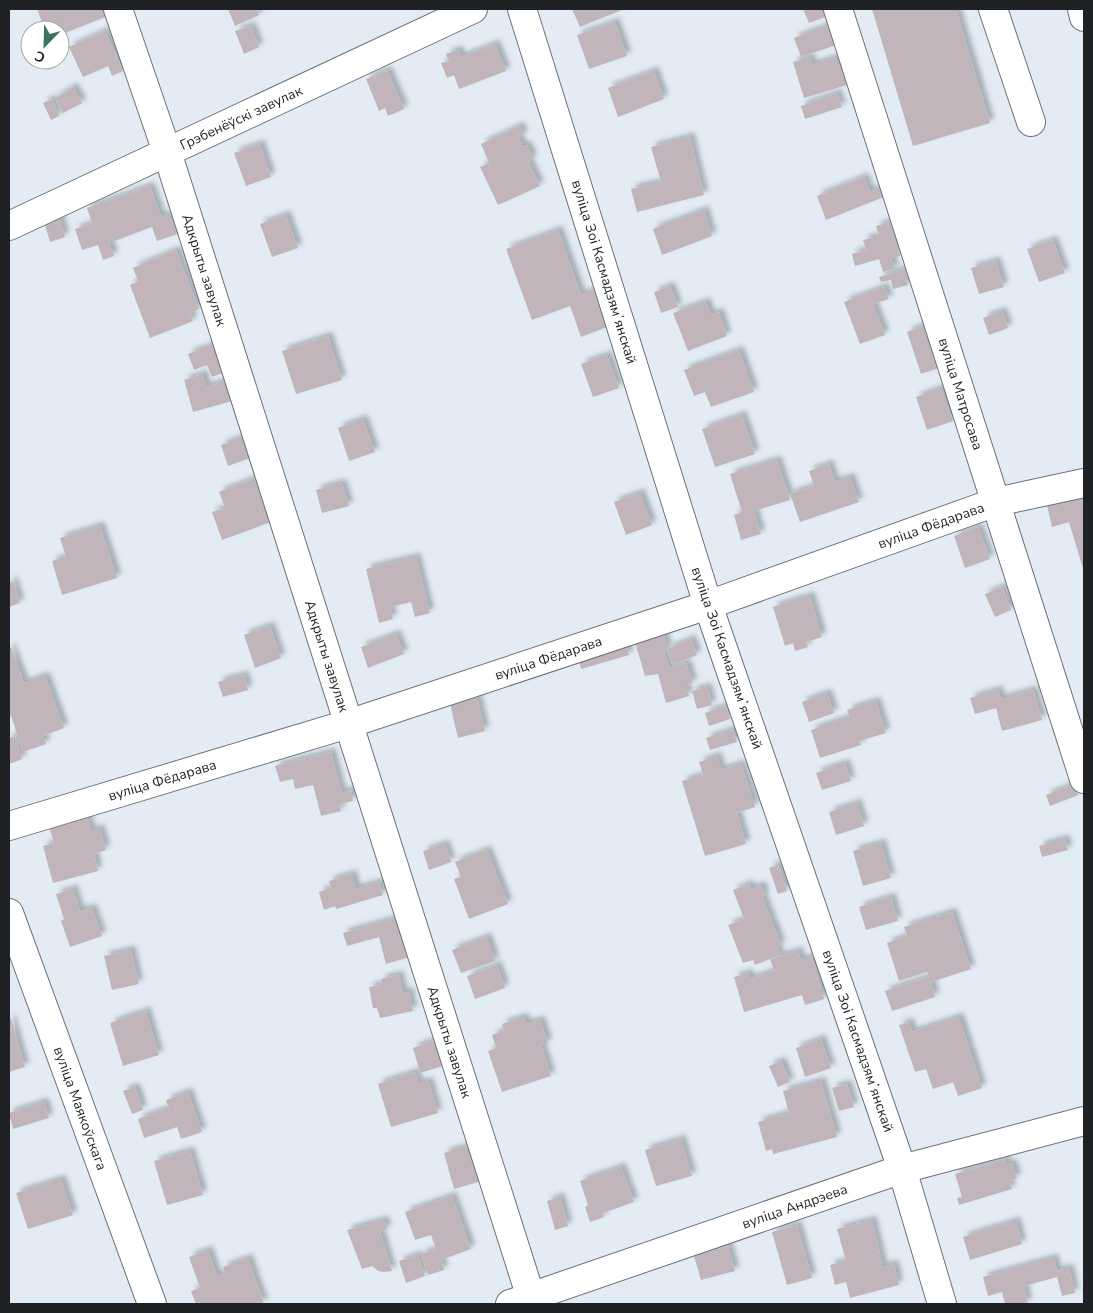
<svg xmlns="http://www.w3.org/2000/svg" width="1093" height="1313" font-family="'Nunito Sans',sans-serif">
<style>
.building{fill:#c1b5bb;filter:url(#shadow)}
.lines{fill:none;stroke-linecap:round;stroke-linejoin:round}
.minor-casing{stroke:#6a727a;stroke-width:30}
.minor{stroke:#fff;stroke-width:28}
.labels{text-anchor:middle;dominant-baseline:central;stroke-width:5;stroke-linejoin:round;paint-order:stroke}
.street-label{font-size:14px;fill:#1e2225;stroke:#fff}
</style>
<defs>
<filter id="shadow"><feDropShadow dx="4.5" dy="-4.5" stdDeviation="2.5" flood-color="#0004"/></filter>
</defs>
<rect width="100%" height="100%" fill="#e3ecf5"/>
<g class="building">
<path d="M37,9H105L108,16L60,35V30H45Z"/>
<path d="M228,9H256L259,15L235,26Z"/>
<path d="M572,9H624L580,27Z"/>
<path d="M803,9H829L831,15L809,23Z"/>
<path d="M872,9H956L990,123L913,146Z"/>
<path d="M615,22L627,56L589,69L577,35Z"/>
<path d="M833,24L839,44L801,57L794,38Z"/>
<path d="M251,26L259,47L244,54L235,31Z"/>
<path d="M105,31L123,71L112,76L108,66L83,77L69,47Z"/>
<path d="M495,44L506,71L459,89L454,75L447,78L441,63L449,61L446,54L458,50L461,57Z"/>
<path d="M810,57L812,65L835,58L837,65L844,63L850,84L804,98L793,62Z"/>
<path d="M387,70L404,109L388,116L385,108L379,111L366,79Z"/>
<path d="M654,71L664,99L618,117L608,88Z"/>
<path d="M73,87L82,103L63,113L55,98Z"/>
<path d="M837,93L842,107L805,119L801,106Z"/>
<path d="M52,99L59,116L51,120L43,103Z"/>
<path d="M519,126L524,135L518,137L523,147L527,145L533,159L528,161L540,186L498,205L480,167L489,163L481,144Z"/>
<path d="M690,137L704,195L637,212L631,189L661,182L651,147Z"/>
<path d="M260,144L271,177L246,186L234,153Z"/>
<path d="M864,177L870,192L883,187L886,196L826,220L817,196Z"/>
<path d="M150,186L161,217L176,212L183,232L157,241L152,227L109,243L114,256L103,260L98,245L82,250L75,229L92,223L87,208Z"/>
<path d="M57,210L65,237L50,242L42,215Z"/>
<path d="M704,210L712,236L662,255L653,229Z"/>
<path d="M286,215L298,248L272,257L260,224Z"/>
<path d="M890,222L900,256L891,258L895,269L883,272L879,259L855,266L852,254L866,250L863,240L879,236L876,226Z"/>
<path d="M558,230L581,295L593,290L607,327L581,337L570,306L532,320L506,249Z"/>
<path d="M1053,240L1065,273L1039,282L1027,249Z"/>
<path d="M176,250L199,309L190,313L193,321L150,338L130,285L138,281L133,268Z"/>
<path d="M996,261L1004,287L979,294L971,268Z"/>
<path d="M909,268L912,277L906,278L908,285L893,289L891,280L881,282L879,277Z"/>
<path d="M670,286L678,307L661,313L654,292Z"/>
<path d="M884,287L889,299L873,304L885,335L860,344L844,302Z"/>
<path d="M706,302L711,315L719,312L727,336L688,351L673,313Z"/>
<path d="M1002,311L1008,328L989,335L983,318Z"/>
<path d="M929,324L945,366L921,374L907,332Z"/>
<path d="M328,336L342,380L296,394L282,351Z"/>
<path d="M217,343L228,371L212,377L207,365L194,370L188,354Z"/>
<path d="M739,350L754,392L711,407L705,392L694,396L684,370Z"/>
<path d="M607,355L619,388L593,397L581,364Z"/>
<path d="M203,374L206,387L226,381L232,401L193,412L184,380Z"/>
<path d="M941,388L953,421L927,430L916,397Z"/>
<path d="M742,415L755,454L715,467L702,429Z"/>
<path d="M363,419L375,452L349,461L338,428Z"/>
<path d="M246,436L253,457L228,466L221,445Z"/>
<path d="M777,460L790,500L754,511L761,534L741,540L734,515L742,512L730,474Z"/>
<path d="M829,464L835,482L850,477L859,502L800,522L790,494L814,486L809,471Z"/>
<path d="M256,478L266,503L279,519L222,540L212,512L225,508L219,492Z"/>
<path d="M342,483L349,506L322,513L316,490Z"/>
<path d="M1084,486V572L1069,522L1052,527L1045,497Z"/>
<path d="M640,493L652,525L626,535L614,502Z"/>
<path d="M100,526L117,578L62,595L52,561L66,557L60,538Z"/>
<path d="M978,527L990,559L965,568L954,536Z"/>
<path d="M416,557L430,613L415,617L411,602L390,607L393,619L379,623L366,569Z"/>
<path d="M13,581L20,603L9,607V583Z"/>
<path d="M1002,587L1011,610L995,617L985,594Z"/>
<path d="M810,596L822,637L806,642L808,647L795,651L793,643L785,646L773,607Z"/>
<path d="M270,626L281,658L255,668L244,635Z"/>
<path d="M663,633L667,646L664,651L669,668L686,663L693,683L685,686L689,696L666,703L658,674L645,676L635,642Z"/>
<path d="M396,634L404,654L368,668L361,647Z"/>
<path d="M691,639L697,655L673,665L667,649Z"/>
<path d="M626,644L629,655L581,669L578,656Z"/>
<path d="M11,647L24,683L45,676L64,728L43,736L46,744L23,752L11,716H9V648Z"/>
<path d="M244,675L248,690L223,697L218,682Z"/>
<path d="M707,687L712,705L697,709L692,691Z"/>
<path d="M998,690L1001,699L1033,690L1042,720L1002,731L996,708L975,714L970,698Z"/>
<path d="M827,693L834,713L809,722L802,702Z"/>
<path d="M477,697L485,731L458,738L450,704Z"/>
<path d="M876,701L886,733L859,741L861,745L820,758L811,730L850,717L847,710Z"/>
<path d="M726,706L730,719L709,726L705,713Z"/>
<path d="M733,730L737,742L710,750L706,738Z"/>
<path d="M15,736L22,759L9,764V738Z"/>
<path d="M331,752L342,793L351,790L353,801L339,804L341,811L321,816L313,785L295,789L293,779L280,782L275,766Z"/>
<path d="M717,756L721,770L741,764L755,807L737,813L746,844L705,856L682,781L703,775L699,762Z"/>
<path d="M845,763L851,781L822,790L816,773Z"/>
<path d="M1074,784L1078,795L1050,806L1046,795Z"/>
<path d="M857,803L864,826L836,835L829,812Z"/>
<path d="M87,816L91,831L100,829L106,850L94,854L98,871L53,883L43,846L54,843L49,826Z"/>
<path d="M1065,839L1068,850L1042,857L1039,846Z"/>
<path d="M881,843L891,878L863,886L853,851Z"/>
<path d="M445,844L451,862L429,870L423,851Z"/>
<path d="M487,850L508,904L469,919L454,879L461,877L455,862Z"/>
<path d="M778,865L787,891L778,894L769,868Z"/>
<path d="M352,874L356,889L379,882L383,895L336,909L335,906L324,910L319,892L331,888L329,881Z"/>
<path d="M749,884L751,889L761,885L765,895L762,896L781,945L777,947L780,955L755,965L753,960L743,963L728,925L744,919L733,890Z"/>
<path d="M73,889L80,911L92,908L102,936L70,947L61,921L64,919L56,894Z"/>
<path d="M891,897L898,921L866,930L859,907Z"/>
<path d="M952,912L971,969L931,982L935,997L892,1011L885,991L929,977L927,972L899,981L887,943L907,936L904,927Z"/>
<path d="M398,918L410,957L386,964L379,937L347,946L343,933Z"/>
<path d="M487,937L495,961L461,973L452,950Z"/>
<path d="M131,950L139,984L112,990L104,956Z"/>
<path d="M798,951L801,960L812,957L824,999L805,1005L802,995L744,1012L734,977L748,973L750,979L774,971L770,959Z"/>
<path d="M497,965L505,988L475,999L467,976Z"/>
<path d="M399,975L403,993L409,992L413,1011L380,1018L377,1008H373L369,987L382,985L381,979Z"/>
<path d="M146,1011L159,1055L123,1066L110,1023Z"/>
<path d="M524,1017L526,1024L540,1020L548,1043L541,1045L551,1076L502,1092L488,1051L496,1048L492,1035L504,1031L502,1024Z"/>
<path d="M959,1017L982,1088L958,1096L953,1082L933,1089L926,1069L915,1072L899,1025L909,1022L912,1032Z"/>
<path d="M9,1019H11L25,1067L9,1072Z"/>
<path d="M438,1039L446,1065L420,1073L413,1048Z"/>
<path d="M821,1039L831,1068L805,1077L796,1048Z"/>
<path d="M781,1061L790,1082L778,1087L769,1066Z"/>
<path d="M415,1072L419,1084L428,1081L438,1113L391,1127L378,1084Z"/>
<path d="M821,1081L837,1137L773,1154L772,1149L766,1151L758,1122L789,1113L783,1091Z"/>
<path d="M847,1084L854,1107L839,1111L832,1088Z"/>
<path d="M135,1087L143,1110L132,1114L123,1091Z"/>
<path d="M188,1092L202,1132L181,1139L177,1127L144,1138L138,1119L169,1108L166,1100Z"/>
<path d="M44,1102L49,1118L13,1129L9,1113Z"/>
<path d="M681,1139L692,1176L656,1186L645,1150Z"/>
<path d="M471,1145L482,1181L454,1189L444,1153Z"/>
<path d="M190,1151L203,1195L167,1205L154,1161Z"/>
<path d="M1005,1159L1007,1165L1012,1163L1017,1178L1009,1181L1012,1189L959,1205L957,1198L962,1197L955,1174Z"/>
<path d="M621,1167L634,1202L603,1213L604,1217L590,1222L585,1207L588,1205L580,1181Z"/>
<path d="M61,1179L73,1215L28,1229L16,1193Z"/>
<path d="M452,1196L471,1249L441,1260L444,1270L428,1275L421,1254L436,1249L431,1235L415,1240L405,1212Z"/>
<path d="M560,1197L568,1226L555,1230L547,1201Z"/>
<path d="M384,1220L387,1229L380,1232L392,1271L384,1272L378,1271L372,1266L362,1269L347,1230Z"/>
<path d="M872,1220L883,1267L894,1264L899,1285L850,1298L846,1282L835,1285L830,1265L846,1261L837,1229Z"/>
<path d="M1016,1221L1022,1244L970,1260L963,1237Z"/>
<path d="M797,1225L812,1278L787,1285L772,1232Z"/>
<path d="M728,1246L735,1271L701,1280L694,1256Z"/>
<path d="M208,1250L217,1276L225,1274L223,1267L248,1258L264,1304H196L191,1291L200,1288L189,1257Z"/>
<path d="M418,1255L425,1276L406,1283L399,1261Z"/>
<path d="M1054,1258L1057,1271L1069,1268L1075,1293L1062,1296L1057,1277L1024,1286L1028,1304H1005L1002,1292L988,1296L983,1277Z"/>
</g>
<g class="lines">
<defs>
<g id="minor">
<path id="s1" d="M118,9L167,152L533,1304"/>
<path d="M522,9L708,605L902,1169L942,1304"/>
<path id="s2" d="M838,9L1084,779"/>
<path d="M993,9L1031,122"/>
<path d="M1082,9L1084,17"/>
<path id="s3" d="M9,226L473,9"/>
<path id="s4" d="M9,826L348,724L708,605L996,502L1084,483"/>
<path id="s5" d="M9,913L152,1304"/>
<path id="s6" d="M510,1304L902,1169L1084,1121"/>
</g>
</defs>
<use href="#minor" class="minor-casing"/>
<use href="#minor" class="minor"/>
</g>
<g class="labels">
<g class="street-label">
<text stroke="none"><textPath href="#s3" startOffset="256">Грэбенёўскі завулак</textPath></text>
<text stroke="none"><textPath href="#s1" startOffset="275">Адкрыты завулак</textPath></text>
<text transform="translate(604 272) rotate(73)">вуліца Зоі Касмадзямʼянскай</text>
<text stroke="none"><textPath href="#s2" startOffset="404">вуліца Матросава</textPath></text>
<text stroke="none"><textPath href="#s4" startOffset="970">вуліца Фёдарава</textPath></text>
<text stroke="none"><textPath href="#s1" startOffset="680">Адкрыты завулак</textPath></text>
<text stroke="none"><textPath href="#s4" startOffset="565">вуліца Фёдарава</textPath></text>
<text transform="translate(727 658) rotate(71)">вуліца Зоі Касмадзямʼянскай</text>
<text stroke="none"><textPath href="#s4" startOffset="160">вуліца Фёдарава</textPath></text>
<text transform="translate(858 1041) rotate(71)">вуліца Зоі Касмадзямʼянскай</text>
<text stroke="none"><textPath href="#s1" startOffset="1085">Адкрыты завулак</textPath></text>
<text stroke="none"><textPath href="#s5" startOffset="208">вуліца Маякоўскага</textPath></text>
<text stroke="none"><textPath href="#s6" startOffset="301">вуліца Андрэева</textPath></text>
</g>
</g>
<rect width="1093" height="1313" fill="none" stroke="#1e2225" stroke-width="20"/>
<g transform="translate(45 45) rotate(203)"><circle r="24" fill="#ffffff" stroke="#a5a7a8"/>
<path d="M0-4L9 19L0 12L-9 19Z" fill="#39745e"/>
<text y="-8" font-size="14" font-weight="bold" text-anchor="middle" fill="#1e2225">С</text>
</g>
</svg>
